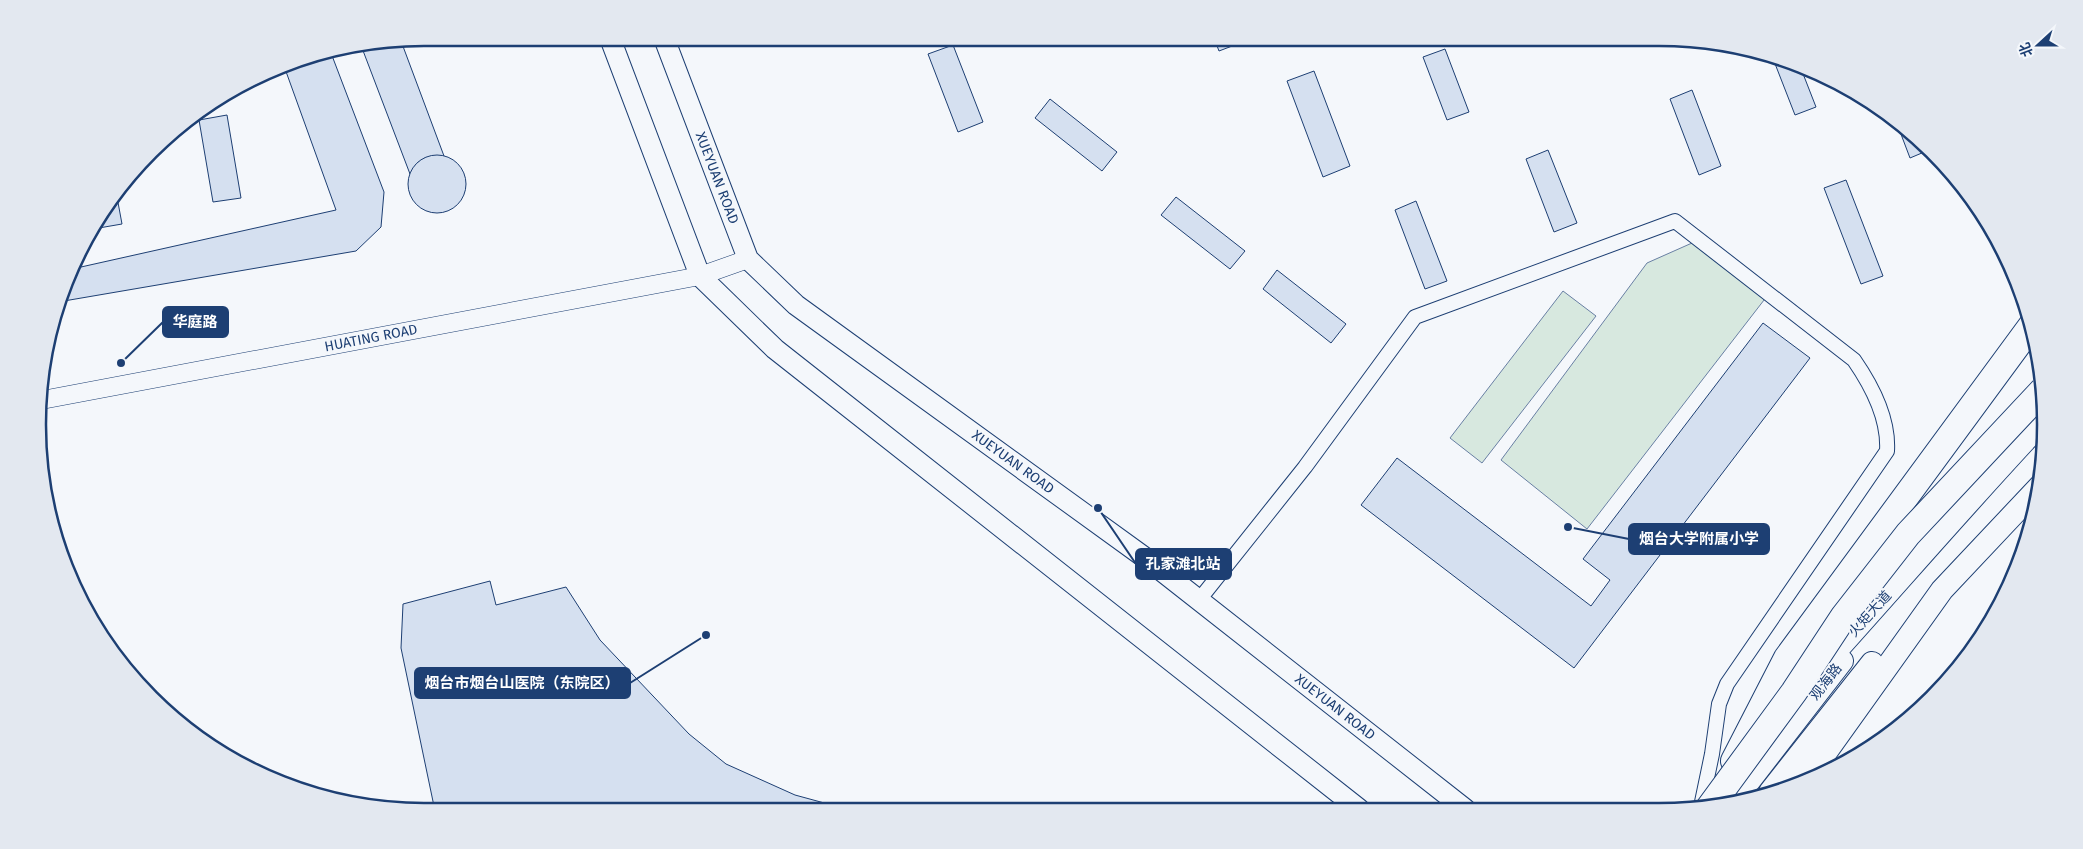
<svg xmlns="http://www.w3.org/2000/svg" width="2083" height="849" font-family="'Fira Sans','Noto Sans SC',sans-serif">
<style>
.green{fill:#d7e8df;stroke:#687fa3}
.building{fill:#d5e0f0;stroke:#1d3f73}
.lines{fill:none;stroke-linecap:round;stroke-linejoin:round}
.minor-casing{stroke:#1d3f73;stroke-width:16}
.tertiary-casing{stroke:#1d3f73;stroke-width:19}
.secondary-casing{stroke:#1d3f73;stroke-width:22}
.primary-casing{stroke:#1d3f73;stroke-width:24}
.motorway-casing{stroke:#1d3f73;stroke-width:28}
.minor{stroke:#f4f7fb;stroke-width:14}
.tertiary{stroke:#f4f7fb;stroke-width:18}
.secondary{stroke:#f4f7fb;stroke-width:20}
.primary{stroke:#f4f7fb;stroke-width:22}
.motorway{stroke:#f4f7fb;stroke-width:26}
.motorway-bridge-casing{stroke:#1d3f73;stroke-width:28;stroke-linecap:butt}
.motorway-bridge{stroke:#f4f7fb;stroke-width:26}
.labels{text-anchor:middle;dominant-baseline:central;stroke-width:4;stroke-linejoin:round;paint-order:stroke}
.street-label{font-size:14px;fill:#1d3f73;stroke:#f4f7fb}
.rim{fill:none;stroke:#1d3f73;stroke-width:2.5}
.leader{fill:none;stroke:#1d3f73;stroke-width:2}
.callout-dot{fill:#1d3f73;stroke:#f4f7fb;stroke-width:2}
.callout{fill:#1d3f73;stroke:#1d3f73;stroke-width:2}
.callout-label{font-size:15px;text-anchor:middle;font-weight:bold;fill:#fff}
</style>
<rect width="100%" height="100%" fill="#f4f7fb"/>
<g class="green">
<path d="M1692,243L1771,291L1587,529L1501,460L1647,263Z"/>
<path d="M1563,291L1596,316L1482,463L1450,438Z"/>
</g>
<g class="building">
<path d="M1214,38H1238L1240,43L1219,51Z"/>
<path d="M401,41L444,156L425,158L417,163L410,174L362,48Z"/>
<path d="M953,45L983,122L958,132L928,54Z"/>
<path d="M1445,49L1469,112L1447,120L1423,57Z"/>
<path d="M331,53L384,192L381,227L356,251L58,302L72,269L336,210L284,66L300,58Z"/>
<path d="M1772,56L1783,58L1800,66L1816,107L1795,115Z"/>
<path d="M1314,71L1350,166L1323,177L1287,81Z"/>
<path d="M1692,90L1721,166L1699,175L1670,99Z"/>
<path d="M1050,99L1117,152L1102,171L1035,118Z"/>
<path d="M227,115L241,198L213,202L199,120Z"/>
<path d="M1896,121L1913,133L1929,150L1910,158Z"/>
<path d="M1548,150L1577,223L1554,232L1526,159Z"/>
<circle cx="437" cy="184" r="29"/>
<path d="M1846,180L1883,276L1861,284L1824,188Z"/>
<path d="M117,197L122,224L93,229V227Z"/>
<path d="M1176,197L1245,251L1230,269L1161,215Z"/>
<path d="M1416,201L1447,281L1425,289L1395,210Z"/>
<path d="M1277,270L1346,324L1331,343L1263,289Z"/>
<path d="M1763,323L1810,358L1574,668L1361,505L1397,458L1591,606L1610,580L1583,559Z"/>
<path d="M490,581L496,605L566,587L600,640L689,734L726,764L795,795L850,810L435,811L401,648L403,604Z"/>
</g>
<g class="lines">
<defs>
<path id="minor" d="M1199,600L1305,467L1415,317L1675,221L1854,360C1872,386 1889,419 1887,451L1727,684L1719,704L1712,754L1702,802"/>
<path id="tertiary" d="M42,400L700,276L748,259"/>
<g id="secondary">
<path d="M610,38L700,276L775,349L1359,809"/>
<path d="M664,38L748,259L796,305L1144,557L1465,809"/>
</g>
<g id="primary">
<path d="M1819,670C1894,587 1967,502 2044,420"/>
<path d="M1804,783L1942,590L2040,486"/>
<path d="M1770,792L1872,663"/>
<path d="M1733,802L1842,661"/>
</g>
<path id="motorway" d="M1734,761L1787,658L2032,325"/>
</defs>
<use href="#minor" class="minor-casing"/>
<use href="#tertiary" class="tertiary-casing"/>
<use href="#secondary" class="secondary-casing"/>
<use href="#primary" class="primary-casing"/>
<use href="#motorway" class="motorway-casing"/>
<use href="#minor" class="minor"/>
<use href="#tertiary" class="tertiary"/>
<use href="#secondary" class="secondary"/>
<use href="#primary" class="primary"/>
<use href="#motorway" class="motorway"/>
<defs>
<path id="motorway-bridge" d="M1709,808L1794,692L1844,616L1908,534L2043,390"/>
</defs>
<use href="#motorway-bridge" class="motorway-bridge-casing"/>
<use href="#motorway-bridge" class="motorway-bridge"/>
</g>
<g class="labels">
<g class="street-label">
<text transform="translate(717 178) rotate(69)">XUEYUAN ROAD</text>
<text transform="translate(371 338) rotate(-11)">HUATING ROAD</text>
<text transform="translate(1013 462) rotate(36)">XUEYUAN ROAD</text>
<text transform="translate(1870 614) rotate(-48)">火矩大道</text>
<text transform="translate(1826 682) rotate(-52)">观海路</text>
<text transform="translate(1335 707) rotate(38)">XUEYUAN ROAD</text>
</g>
</g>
<path d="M0 0H2083V849H0ZM424 46H1659A378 378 0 0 1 2037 424V425A378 378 0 0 1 1659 803H424A378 378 0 0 1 46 425V424A378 378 0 0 1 424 46Z" fill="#e3e8f0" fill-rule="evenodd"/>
<path class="rim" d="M424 46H1659A378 378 0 0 1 2037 424V425A378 378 0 0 1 1659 803H424A378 378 0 0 1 46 425V424A378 378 0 0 1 424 46Z"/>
<path class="leader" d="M121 363L163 322M1568 527L1629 539M1098 508L1136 564M706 635L630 683"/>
<g class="callout-dot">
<circle cx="121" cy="363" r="5"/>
<circle cx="1568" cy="527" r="5"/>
<circle cx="1098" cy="508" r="5"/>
<circle cx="706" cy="635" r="5"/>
</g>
<g class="callout">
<rect x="163" y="307" width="65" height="30" rx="5"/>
<rect x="1629" y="524" width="140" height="30" rx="5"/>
<rect x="1136" y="549" width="95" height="30" rx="5"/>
<rect x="415" y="668" width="215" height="30" rx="5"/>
</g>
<g class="callout-label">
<text x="195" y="327">华庭路</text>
<text x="1699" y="544">烟台大学附属小学</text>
<text x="1183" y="569">孔家滩北站</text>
<text x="522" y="688">烟台市烟台山医院（东院区）</text>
</g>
<g transform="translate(2038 45) rotate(249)" stroke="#f4f7fb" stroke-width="4" paint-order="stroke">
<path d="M0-4L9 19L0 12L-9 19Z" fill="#1d3f73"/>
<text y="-8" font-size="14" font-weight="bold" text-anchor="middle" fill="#1d3f73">北</text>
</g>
</svg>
